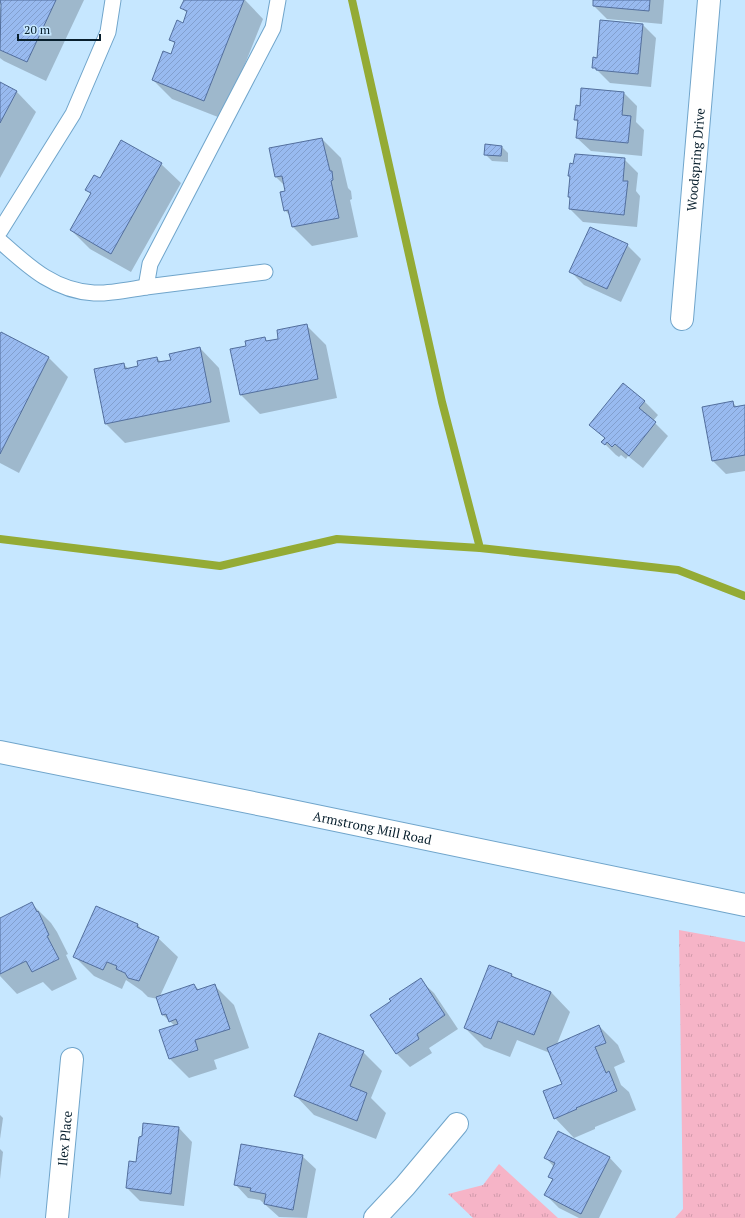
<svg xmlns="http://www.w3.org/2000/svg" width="745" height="1218" font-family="'PT Serif',serif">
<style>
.grass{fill:url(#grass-tufts)}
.shadow{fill:#0003}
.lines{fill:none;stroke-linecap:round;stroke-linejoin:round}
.stream{stroke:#94ab35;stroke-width:8}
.building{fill:url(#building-hatch);stroke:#536f9d}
.service-casing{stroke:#70a5cb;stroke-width:17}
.minor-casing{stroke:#70a5cb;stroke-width:24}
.tertiary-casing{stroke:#70a5cb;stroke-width:24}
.service{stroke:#fff;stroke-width:15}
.minor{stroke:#fff;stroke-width:22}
.tertiary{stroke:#fff;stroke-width:22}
.labels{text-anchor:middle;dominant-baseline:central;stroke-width:3;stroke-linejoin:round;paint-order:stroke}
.street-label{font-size:13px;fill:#081f2d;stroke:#c6e7ff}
</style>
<defs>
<pattern id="grass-tufts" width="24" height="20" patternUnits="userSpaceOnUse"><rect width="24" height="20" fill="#f6b4c7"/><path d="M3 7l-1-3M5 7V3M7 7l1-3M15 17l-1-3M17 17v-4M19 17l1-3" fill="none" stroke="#d19aab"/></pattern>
<pattern id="building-hatch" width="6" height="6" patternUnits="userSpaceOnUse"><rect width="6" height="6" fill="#98baf0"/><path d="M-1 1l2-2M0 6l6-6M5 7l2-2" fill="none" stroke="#829fce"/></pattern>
</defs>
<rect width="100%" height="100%" fill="#c6e7ff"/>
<g class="grass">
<path d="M679,930L745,942V1218H675L683,1209Z"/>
<path d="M499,1164L558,1218H473L448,1194L483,1185Z"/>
</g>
<g class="shadow">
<path d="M0,0H84L46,81L4,61L0,58V9L1,6L0,4Z"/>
<path d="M185,0H245L263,19L223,119L172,99L153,80L172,55L176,45L170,39L183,24L187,13L182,8Z"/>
<path d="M594,0H664L662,24L607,19L594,6Z"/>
<path d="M643,25L656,38L651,87L610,83L594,67L598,59Z"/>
<path d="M0,83L17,92L36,112L0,178Z"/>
<path d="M582,89L624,93L637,106L636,122L644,130L642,156L591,151L577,138L579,123L575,120L580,107Z"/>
<path d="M322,139L341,158L348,188L351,191L352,199L350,200L358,237L312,246L293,227L290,216L285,210L286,192L285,186L276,177Z"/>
<path d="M502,147L508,153V162L492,161L485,154Z"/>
<path d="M624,159L638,173L636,191L640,196L637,227L583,222L570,209L571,198L569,197L571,177L569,176L574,165Z"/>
<path d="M161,164L181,183L131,272L90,249L71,230L91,194L87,190L100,179Z"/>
<path d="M627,245L641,259L621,302L584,285L570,271Z"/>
<path d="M307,326L326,345L337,398L260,414L240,394L247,347L264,338L268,342L280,339Z"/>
<path d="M1,334L49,358L68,377L19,473L0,463V336Z"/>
<path d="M200,348L219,368L230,422L125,443L106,424L123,364L129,369L139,367L157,358L161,362L172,360Z"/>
<path d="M644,401L658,415L653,421L668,436L643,468L628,456L626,459L621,455L619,457L616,455L603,442L606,439L591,425Z"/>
<path d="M732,402L737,407L745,406V471L726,474L713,461L703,407Z"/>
<path d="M32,904L51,923L57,932L68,954L66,955L77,979L52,991L43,982L17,994L0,976V919Z"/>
<path d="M138,925L143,931L158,938L178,957L160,996L194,985L199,990L215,986L234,1005L249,1048L214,1060L217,1069L189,1078L170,1059L160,1031L175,1026L163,1015L158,999L148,997L142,991L126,980L122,989L94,976L75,957Z"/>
<path d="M490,966L512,975L515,978L551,992L570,1012L557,1044L599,1026L618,1045L625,1062L614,1067L621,1085L629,1092L636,1110L595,1127V1129L574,1138L555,1118L563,1084L550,1053L517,1040L510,1057L484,1047L465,1028Z"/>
<path d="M420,980L434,993L458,1029L429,1048L432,1053L410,1067L397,1054L371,1015L392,1001Z"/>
<path d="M363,1052L382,1071L371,1098L386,1113L376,1139L314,1115L295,1095Z"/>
<path d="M0,1115L3,1118L0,1139Z"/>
<path d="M179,1128L192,1142L184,1206L140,1201L127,1188L137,1163Z"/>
<path d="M0,1149L3,1152L0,1179Z"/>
<path d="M302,1156L316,1169L307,1218L279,1217L260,1200L248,1198L235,1184Z"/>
<path d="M609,1157L622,1171L599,1218H579L559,1208L546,1195L553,1180L550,1176L554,1167L546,1158Z"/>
</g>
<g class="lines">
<g class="stream">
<path d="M352,0L442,402L480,548L678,570L745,596"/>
<path d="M0,539L220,566L337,539L480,548"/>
</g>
</g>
<g class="building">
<path d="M0,0H56L27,62L0,50L1,4Z"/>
<path d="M184,0H244L204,101L152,80L163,51L171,54L175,42L169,40L177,20L183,23L187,11L180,8Z"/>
<path d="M593,0H650L649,11L593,6Z"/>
<path d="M600,20L643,24L638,74L596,70V68H592L593,57L597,58Z"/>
<path d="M0,82L17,91L0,123Z"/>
<path d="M581,88L624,92L622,115L631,116L628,143L576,138L578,120H574L576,105L580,106Z"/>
<path d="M322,138L330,171H332L333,180L331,181L339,218L292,227L288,210L284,211L280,192L285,191L282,176L275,177L269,148Z"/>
<path d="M121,140L162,163L111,254L70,230L91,193L85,190L94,175L100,178Z"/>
<path d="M485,144L502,146L501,156L484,155Z"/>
<path d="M575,154L625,158L623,181H628L624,215L569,209L570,197H568L570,176H568L570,163L573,164Z"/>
<path d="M590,227L628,244L607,289L569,272Z"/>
<path d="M307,324L318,379L240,395L230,349L246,346L245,341L265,337L266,341L278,339L277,330Z"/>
<path d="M1,332L49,357L0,454V334Z"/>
<path d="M200,347L211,402L105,424L94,369L124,363L125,369L138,366L137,361L157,357L158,362L171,360L169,354Z"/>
<path d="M623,383L645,401L639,408L656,422L629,456L615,444L612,447L607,442L605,445L601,442L605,438L589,425Z"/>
<path d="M733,401L734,407L745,405V455L712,461L702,407Z"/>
<path d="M32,902L37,912L38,911L49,935L47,936L59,959L32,972L26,961L0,974V918Z"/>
<path d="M96,906L138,924L137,927L159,937L139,981L128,978L125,973L116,969L117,966L107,962L103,970L73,957Z"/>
<path d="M489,965L512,974L511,976L551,992L534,1035L498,1021L491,1039L464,1028Z"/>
<path d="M421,978L445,1015L417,1034L419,1039L396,1054L370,1015L391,1001L389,999Z"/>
<path d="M194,984L197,990L215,984L230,1029L195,1040L198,1050L169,1059L159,1030L178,1024L176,1019L169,1022L166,1014L162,1015L156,997Z"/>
<path d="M599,1025L606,1043L595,1047L606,1073L609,1071L617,1091L576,1108L577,1109L554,1119L543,1091L562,1084L547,1048Z"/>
<path d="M319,1033L364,1051L350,1086L367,1093L357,1121L294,1096Z"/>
<path d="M143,1123L179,1127L171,1194L126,1188L129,1161L136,1162L139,1137L142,1136Z"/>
<path d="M558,1131L610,1157L581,1214L544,1195L553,1179L548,1177L555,1163L544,1158Z"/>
<path d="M241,1144L303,1155L293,1210L264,1204L266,1194L250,1191L251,1188L234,1185Z"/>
</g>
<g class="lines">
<defs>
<g id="service">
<path d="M0,231L73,114L108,32L113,0"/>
<path d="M0,241C28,266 54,291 94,293C108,294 132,289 146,287"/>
<path d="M265,272L146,287L150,264L273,28L278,0"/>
</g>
<g id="minor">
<path id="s1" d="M682,319L709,0"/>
<path id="s2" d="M57,1218L72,1059"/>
<path d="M375,1218L405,1186L457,1124"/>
</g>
<g id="tertiary">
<path id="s3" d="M0,752L268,806L745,905"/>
</g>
</defs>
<use href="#service" class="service-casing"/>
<use href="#minor" class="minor-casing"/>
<use href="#tertiary" class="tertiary-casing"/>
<use href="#service" class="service"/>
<use href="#minor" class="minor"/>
<use href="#tertiary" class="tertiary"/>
</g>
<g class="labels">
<g class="street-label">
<text stroke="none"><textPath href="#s1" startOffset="160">Woodspring Drive</textPath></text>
<text stroke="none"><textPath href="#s3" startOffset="380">Armstrong Mill Road</textPath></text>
<text stroke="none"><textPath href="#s2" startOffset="80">Ilex Place</textPath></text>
</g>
</g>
<path d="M18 34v6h82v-6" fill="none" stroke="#081f2d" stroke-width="2"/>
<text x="24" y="34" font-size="12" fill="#081f2d" stroke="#c6e7ff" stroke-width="3" paint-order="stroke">20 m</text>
</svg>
